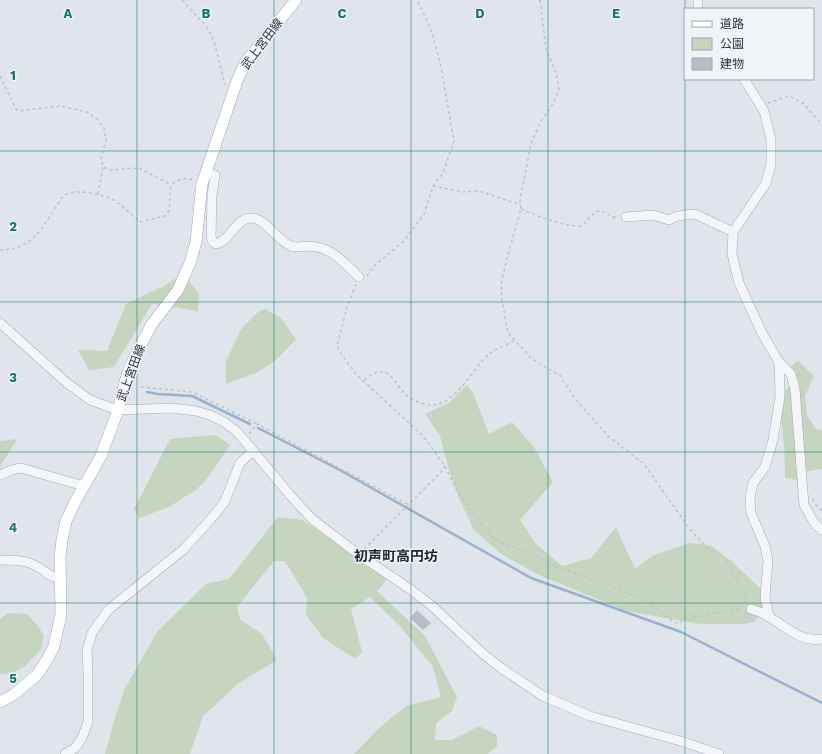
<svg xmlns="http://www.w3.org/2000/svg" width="822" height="754" font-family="'Work Sans','Noto Sans JP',sans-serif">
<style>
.green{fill:#c6d5c0}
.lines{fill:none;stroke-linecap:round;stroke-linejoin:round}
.stream{stroke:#98b3ce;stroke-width:2.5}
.building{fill:#b7bec9}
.minor-casing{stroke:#a5acb6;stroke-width:10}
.major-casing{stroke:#9ea9b7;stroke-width:12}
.path{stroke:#bec2c9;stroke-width:1.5;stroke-dasharray:3 3;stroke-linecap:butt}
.minor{stroke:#f3f5f8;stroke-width:9}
.major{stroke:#fff;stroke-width:11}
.grid{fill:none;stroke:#0f766e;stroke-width:1;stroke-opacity:0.55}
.labels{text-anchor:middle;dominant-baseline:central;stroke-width:3;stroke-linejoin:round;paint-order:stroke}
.street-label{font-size:12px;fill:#273244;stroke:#f0f3f8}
.quarter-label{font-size:14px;font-weight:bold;fill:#192334;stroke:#f0f3f8}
.grid-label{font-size:13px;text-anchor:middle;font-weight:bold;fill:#0f766e;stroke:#f0f3f8;stroke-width:3;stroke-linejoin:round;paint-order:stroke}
</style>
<rect width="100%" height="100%" fill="#e0e5eb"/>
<g class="green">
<path d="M178,277L188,279L199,294L198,311L152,304L114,367L89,370L78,350L107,351L126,304L164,286Z"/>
<path d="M265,309L280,317L296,339L276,360L256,373L226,384V361L241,329L259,311Z"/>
<path d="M798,361L814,376L805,396L807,415L815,428L822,431V469L804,472V481L785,478C785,451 783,426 778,400L792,383L784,371Z"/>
<path d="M467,385L473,393L489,434L512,422L534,447L553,482L520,520L536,544L562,566L591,558L616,527L635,569L652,556L689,543L712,546L730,560L763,591C763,608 764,609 754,622L743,624H699L626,611L539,575L501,554L474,530L459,498L449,470L440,436L425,414L449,403Z"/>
<path d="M216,435L230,445L207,479L197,489L169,507L139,518L134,509L170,439Z"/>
<path d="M17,439L0,467V441Z"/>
<path d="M278,517L303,520L387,579L377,591L425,636L457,697L452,711L436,723L435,740H452L479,726L497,735V746L488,754H354L379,728L406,706L441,697L433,667L400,626L370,597L351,609L362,652L355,659L323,638L306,615L307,598L285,561H274L237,607L240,619L262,634L277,660L239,683L203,716L190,754H105L114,721L125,688L157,632L206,584L229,579Z"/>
<path d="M8,613L27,614L38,626L44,636L41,649L24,667L12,673L0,674V619Z"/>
</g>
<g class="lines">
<g class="stream">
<path d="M147,392L158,394L192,396L250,424"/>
<path d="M258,428L338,469L531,578L681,632L822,703"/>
</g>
</g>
<path class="building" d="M417,610L431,623L423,630L410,618Z"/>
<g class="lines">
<defs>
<g id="minor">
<path d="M698,9V0"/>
<path d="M744,79L764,111L771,139V164L766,183L733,232L732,254L739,283L763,335L779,362L780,397L773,440L765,467L753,483L750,498L751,513L765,546L768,561L765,597L769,617"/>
<path d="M206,171L215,175L212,195L211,237L213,242L216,244C229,242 235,220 249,218C264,216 276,239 289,245C296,249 303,246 310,246C331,247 345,263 359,277"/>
<path d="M626,217L653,215L669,220L674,217L685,215L695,214L733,232"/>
<path d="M0,323L67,383L90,400L118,410L172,408L196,411L210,415L224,422L236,431L244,440L290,495L312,519L358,554L410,589L432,606L482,653L501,668L543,696L590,716L684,742L719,754"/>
<path d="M779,362L791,374L795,389L804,505L815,524L822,530"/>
<path d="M0,475L12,470L21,468L84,486"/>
<path d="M0,560C13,560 27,560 38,567C48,573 48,576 60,579"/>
<path d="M751,609C758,611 765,614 771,618C787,628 801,642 822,639"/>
<path d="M65,754L75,748L82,738L88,722V673L87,650L92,633L108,610L184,549L216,513L225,501L240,463L253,451"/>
</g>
<path id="major" d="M0,702L13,695L37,675L48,658L54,646L61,614L60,557L62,540L66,521L76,500L101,456L118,410L127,375L135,356L152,324L178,290L190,263L196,242L202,184L237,81L245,63L296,0"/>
</defs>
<use href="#minor" class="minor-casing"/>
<use href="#major" class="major-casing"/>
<g class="path">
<path d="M182,0L207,27L214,41L225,85"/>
<path d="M540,0L546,50L556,72L559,89L554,102L540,123L531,144L520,200L521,209L507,258L501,285L502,300L508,333L532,359L561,376L564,382L577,401L608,436L644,464L689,528L706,547L723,558L730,566L748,602"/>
<path d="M0,76L16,109L19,111L60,106L87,112L97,119L104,128L106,140L101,159L103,167L110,170L139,168L171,185"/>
<path d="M768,103L789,96L804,104L822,125"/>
<path d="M433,186L462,192L479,191L521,205"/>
<path d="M98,194L103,167"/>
<path d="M521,209C541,217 560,226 582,226C597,210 596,206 615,218H618"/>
<path d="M0,250C31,249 40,232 55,208C59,203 62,196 67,194C76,189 100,194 109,198C122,203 130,215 141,222L165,216L169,211L171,185C179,179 184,177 193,180"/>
<path d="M367,276L373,267L404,241L424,214L433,186L443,173L454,141L440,62L430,27L417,0"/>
<path d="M356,284L347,307L337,346L342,355L356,374L424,437L445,466L457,491L472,512L492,537L502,543L515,547L557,567L642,598L672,621L679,624L689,615L699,617L714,613L742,609"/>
<path d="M364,380C391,358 393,386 409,397C415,401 424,405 432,405C455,405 472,370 488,355C495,349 506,345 514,341"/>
<path d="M141,387L192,392L257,424"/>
<path d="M249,434L257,424L407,504"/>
<path d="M813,499L814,503L822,511"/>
<path d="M364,549L441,472L445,466"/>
</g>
<use href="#minor" class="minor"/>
<use href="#major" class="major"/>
</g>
<path class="grid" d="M137,0V754M274,0V754M411,0V754M548,0V754M685,0V9M685,9V79M685,79V754M0,151H822M0,302H822M0,452H822M0,603H822"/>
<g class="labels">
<g class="street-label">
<text transform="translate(262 44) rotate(-53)">武上宮田線</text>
<text transform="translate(131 373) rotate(-70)">武上宮田線</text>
</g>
<g class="quarter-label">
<text x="396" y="556">初声町高円坊</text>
</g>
</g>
<g class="grid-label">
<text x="68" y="18">A</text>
<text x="206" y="18">B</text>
<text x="342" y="18">C</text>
<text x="480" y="18">D</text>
<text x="616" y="18">E</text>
<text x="13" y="80">1</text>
<text x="13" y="231">2</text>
<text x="13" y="382">3</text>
<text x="13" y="532">4</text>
<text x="13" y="683">5</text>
</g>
<rect x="684" y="8" width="130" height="72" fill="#f0f3f8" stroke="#a0a6b0"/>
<rect x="692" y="21" width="20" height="6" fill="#ffffff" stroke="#a0a6b0"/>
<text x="720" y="28" font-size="12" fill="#273244">道路</text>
<rect x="692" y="38" width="20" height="12" fill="#c6d5c0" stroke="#a0a6b0"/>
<text x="720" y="48" font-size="12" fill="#273244">公園</text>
<rect x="692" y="58" width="20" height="12" fill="#b7bec9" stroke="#a0a6b0"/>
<text x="720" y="68" font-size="12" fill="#273244">建物</text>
</svg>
